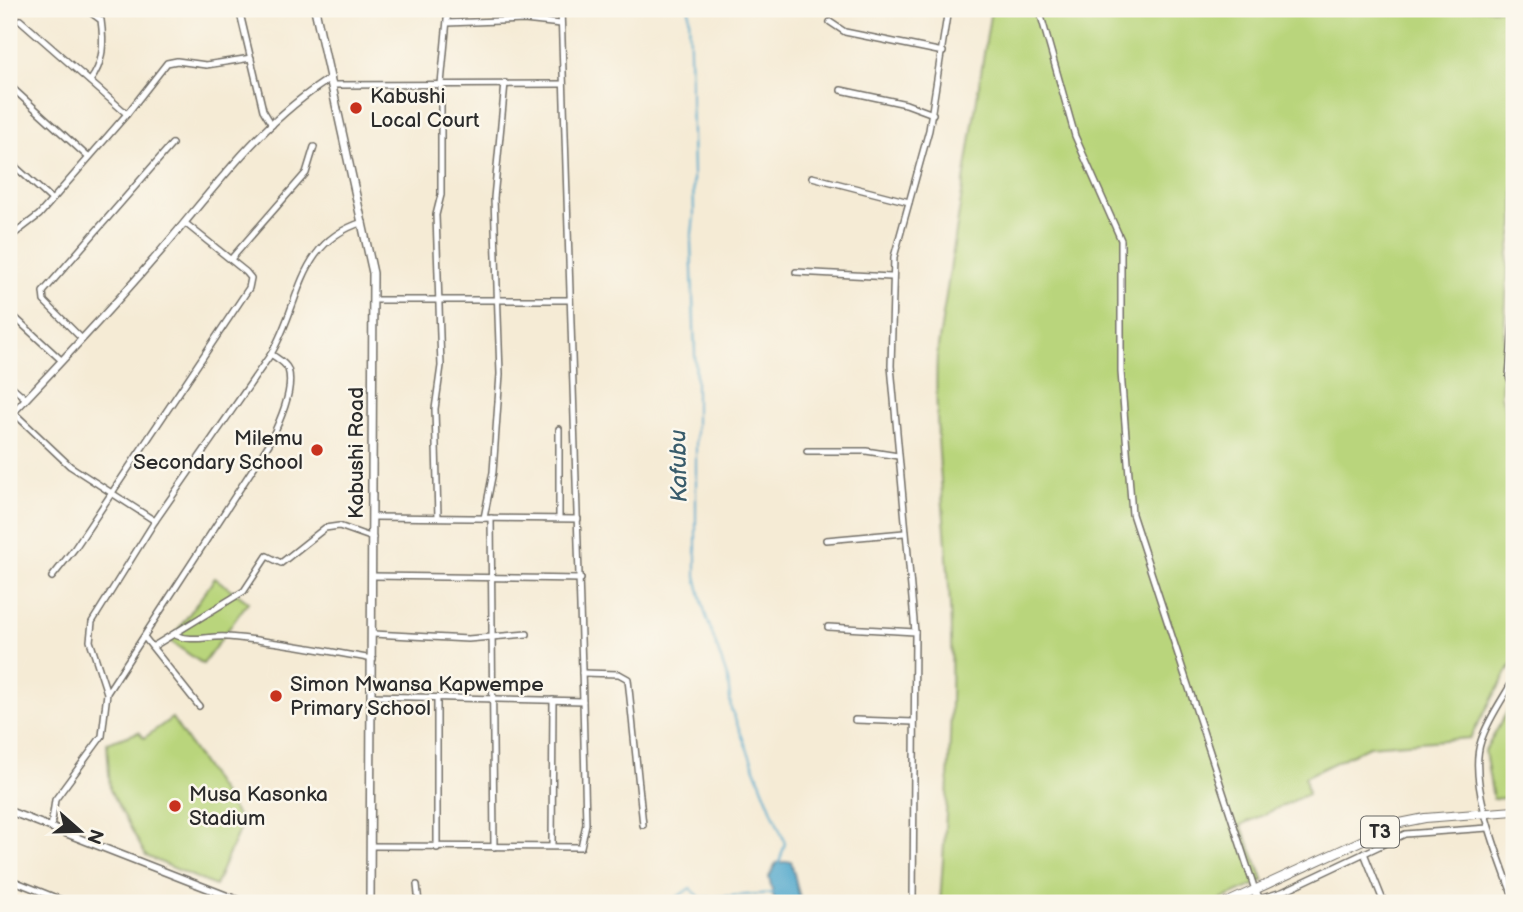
<svg xmlns="http://www.w3.org/2000/svg" width="1523" height="912" font-family="'Balsamiq Sans',sans-serif">
<style>
.green{fill:#b9d57b;stroke:#728053;stroke-width:2}
.water{fill:#4ea6cb;stroke:#3c687b;stroke-width:2}
.lines{fill:none;stroke-linecap:round;stroke-linejoin:round}
.stream{stroke:#4ea6cb;stroke-width:2}
.minor-casing{stroke:#726e66;stroke-width:8}
.tertiary-casing{stroke:#726e66;stroke-width:9}
.secondary-casing{stroke:#726e66;stroke-width:10}
.trunk-casing{stroke:#726e66;stroke-width:10}
.minor{stroke:#fff;stroke-width:5}
.tertiary{stroke:#fff;stroke-width:6}
.secondary{stroke:#fff;stroke-width:7}
.trunk{stroke:#fff;stroke-width:8}
.poi-dot{fill:#c8321e;stroke:#fbf7ec;stroke-width:2.5}
.labels{text-anchor:middle;dominant-baseline:central;stroke-width:5;stroke-linejoin:round;paint-order:stroke}
.shield{fill:#fbf7ec;stroke:#696865;stroke-width:2}
.shield-label{font-size:19px;font-weight:bold;fill:#2b2b2b}
.poi-label{font-size:21px;fill:#2b2b2b;stroke:#fbf7ec;text-anchor:start}
.street-label{font-size:21px;fill:#2b2b2b;stroke:#fbf7ec}
.water-label{font-size:23px;font-style:italic;fill:#395c6b;stroke:#fbf7ec}
</style>
<rect width="100%" height="100%" fill="#fbf7ec"/>
<filter id="ink" filterUnits="userSpaceOnUse"><feTurbulence type="fractalNoise" baseFrequency=".0143" numOctaves="2"/><feDisplacementMap in="SourceGraphic" scale="14" xChannelSelector="R" yChannelSelector="G"/><feConvolveMatrix kernelMatrix="1 2 1 2 8 2 1 2 1" color-interpolation-filters="sRGB"/></filter>
<filter id="wash" filterUnits="userSpaceOnUse"><feTurbulence type="fractalNoise" baseFrequency=".00686" numOctaves="4" result="noise"/><feDisplacementMap in="SourceGraphic" scale="28" xChannelSelector="R" yChannelSelector="G"/><feGaussianBlur stdDeviation="1.57" result="paint"/><feColorMatrix in="noise" values="0 0 0 0 0 0 0 0 0 0 0 0 0 0 0 0 0 1.4 0 .05"/><feComposite in="paint" operator="in"/></filter>
<g filter="url(#wash)">
<rect width="100%" height="100%" fill="#f5ebd5"/>
<g class="green">
<path d="M991,9H1514V225L1508,258L1501,395L1514,446V660L1470,738L1369,746L1305,777L1308,794L1241,825L1264,881L1213,903H940C946,816 953,726 951,638C950,543 933,448 937,353Z"/>
<path d="M215,578L248,602L203,664L170,641Z"/>
<path d="M1514,699V797L1493,799L1485,751Z"/>
<path d="M172,718L242,823L215,886L146,856L110,790L107,743L139,732L144,738Z"/>
</g>
<path class="water" d="M791,861L801,903H775L769,877L776,863Z"/>
<g class="lines">
<g class="stream">
<path d="M689,9L694,216L691,242L696,381V576L705,613L728,680L731,709L785,843L779,863"/>
<path d="M669,903L690,888L701,898L774,893"/>
</g>
</g>
</g>
<g filter="url(#ink)">
<g class="lines">
<defs>
<g id="minor">
<path d="M86,9L101,20C104,42 104,63 90,81"/>
<path d="M239,9L263,110L272,125"/>
<path d="M1039,9L1075,136L1121,240V372L1132,514L1255,890"/>
<path d="M20,20L127,114"/>
<path d="M830,22L845,32L943,52"/>
<path d="M447,23L524,20L561,24"/>
<path d="M9,85L88,157"/>
<path d="M333,85L563,84"/>
<path d="M841,90L906,104L933,114"/>
<path d="M9,161L51,199"/>
<path d="M812,177L909,202"/>
<path d="M9,238L39,215L127,114L167,63L177,61L206,65L251,58"/>
<path d="M231,259L306,173L314,147"/>
<path d="M796,272L891,277"/>
<path d="M374,300H570"/>
<path d="M1514,311L1509,376L1514,389"/>
<path d="M9,312L60,359"/>
<path d="M81,338L44,301L43,292L172,144"/>
<path d="M271,354C302,302 296,243 363,222"/>
<path d="M9,384L25,398"/>
<path d="M13,412L70,466L155,521"/>
<path d="M807,451H866L898,456"/>
<path d="M373,517L578,519"/>
<path d="M438,517L435,409L441,366L436,215L441,195V84L448,9"/>
<path d="M484,518L493,472L500,374L494,198L505,83"/>
<path d="M491,518L494,847"/>
<path d="M559,518V429"/>
<path d="M826,540L904,533"/>
<path d="M373,576L581,579"/>
<path d="M52,577L75,548L249,288L251,278L246,272L185,223"/>
<path d="M828,627L915,632"/>
<path d="M373,634L468,639L527,634"/>
<path d="M175,635C192,643 210,635 228,637C277,641 325,651 373,659"/>
<path d="M145,638L199,706"/>
<path d="M154,646L244,591L267,556L281,563L325,528L339,526L373,538"/>
<path d="M582,673L619,674L628,679L643,825"/>
<path d="M1514,679C1503,699 1488,719 1481,741C1467,782 1500,860 1514,899"/>
<path d="M372,696L583,701L561,9"/>
<path d="M855,720L914,722"/>
<path d="M51,828L55,800L102,736L107,693L269,444C278,425 295,390 288,369C285,362 276,358 271,354L155,521L92,622L90,641L107,693"/>
<path d="M370,846L581,847L586,824L583,701"/>
<path d="M552,846L553,700"/>
<path d="M437,848V698"/>
<path d="M1364,853L1384,903"/>
<path d="M9,879L69,903"/>
<path d="M417,885L419,903"/>
<path d="M1259,899L1282,892L1405,834L1488,828"/>
<path d="M913,903L915,632L891,366L894,257L929,130L948,9"/>
</g>
<g id="tertiary">
<path d="M9,417C55,368 102,319 146,268C204,203 256,124 331,78"/>
<path d="M9,811L245,903"/>
</g>
<g id="secondary">
<path d="M315,9L373,273L370,903"/>
<path d="M1255,890L1260,903"/>
</g>
<path id="trunk" d="M1226,903L1400,823L1425,818L1514,811"/>
</defs>
<use href="#minor" class="minor-casing"/>
<use href="#tertiary" class="tertiary-casing"/>
<use href="#secondary" class="secondary-casing"/>
<use href="#trunk" class="trunk-casing"/>
<use href="#minor" class="minor"/>
<use href="#tertiary" class="tertiary"/>
<use href="#secondary" class="secondary"/>
<use href="#trunk" class="trunk"/>
</g>
</g>
<g class="poi-dot">
<circle cx="356" cy="108" r="7"/>
<circle cx="317" cy="450" r="7"/>
<circle cx="276" cy="696" r="7"/>
<circle cx="175" cy="806" r="7"/>
</g>
<g class="labels">
<rect class="shield" x="1361" y="816.5" width="38" height="31" rx="5"/>
<g class="shield-label">
<text x="1380" y="832">T3</text>
</g>
<g class="poi-label">
<text x="370" y="96">Kabushi<tspan x="370" dy="24">Local Court</tspan></text>
<text x="303" y="438" text-anchor="end">Milemu<tspan x="303" dy="24">Secondary School</tspan></text>
<text x="290" y="684">Simon Mwansa Kapwempe<tspan x="290" dy="24">Primary School</tspan></text>
<text x="189" y="794">Musa Kasonka<tspan x="189" dy="24">Stadium</tspan></text>
</g>
<g class="street-label">
<text transform="translate(356 453) rotate(-90)">Kabushi Road</text>
</g>
<g class="water-label">
<text transform="translate(679 466) rotate(-91)">Kafubu</text>
</g>
</g>
<rect width="1523" height="912" fill="none" stroke="#fbf7ec" stroke-width="35"/>
<g transform="translate(80 831) rotate(110)" stroke="#fbf7ec" stroke-width="5" paint-order="stroke">
<path d="M0-5L12 26L0 18L-12 26Z" fill="#2b2b2b"/>
<text y="-10" font-size="19" font-weight="bold" text-anchor="middle" fill="#2b2b2b">N</text>
</g>
</svg>
